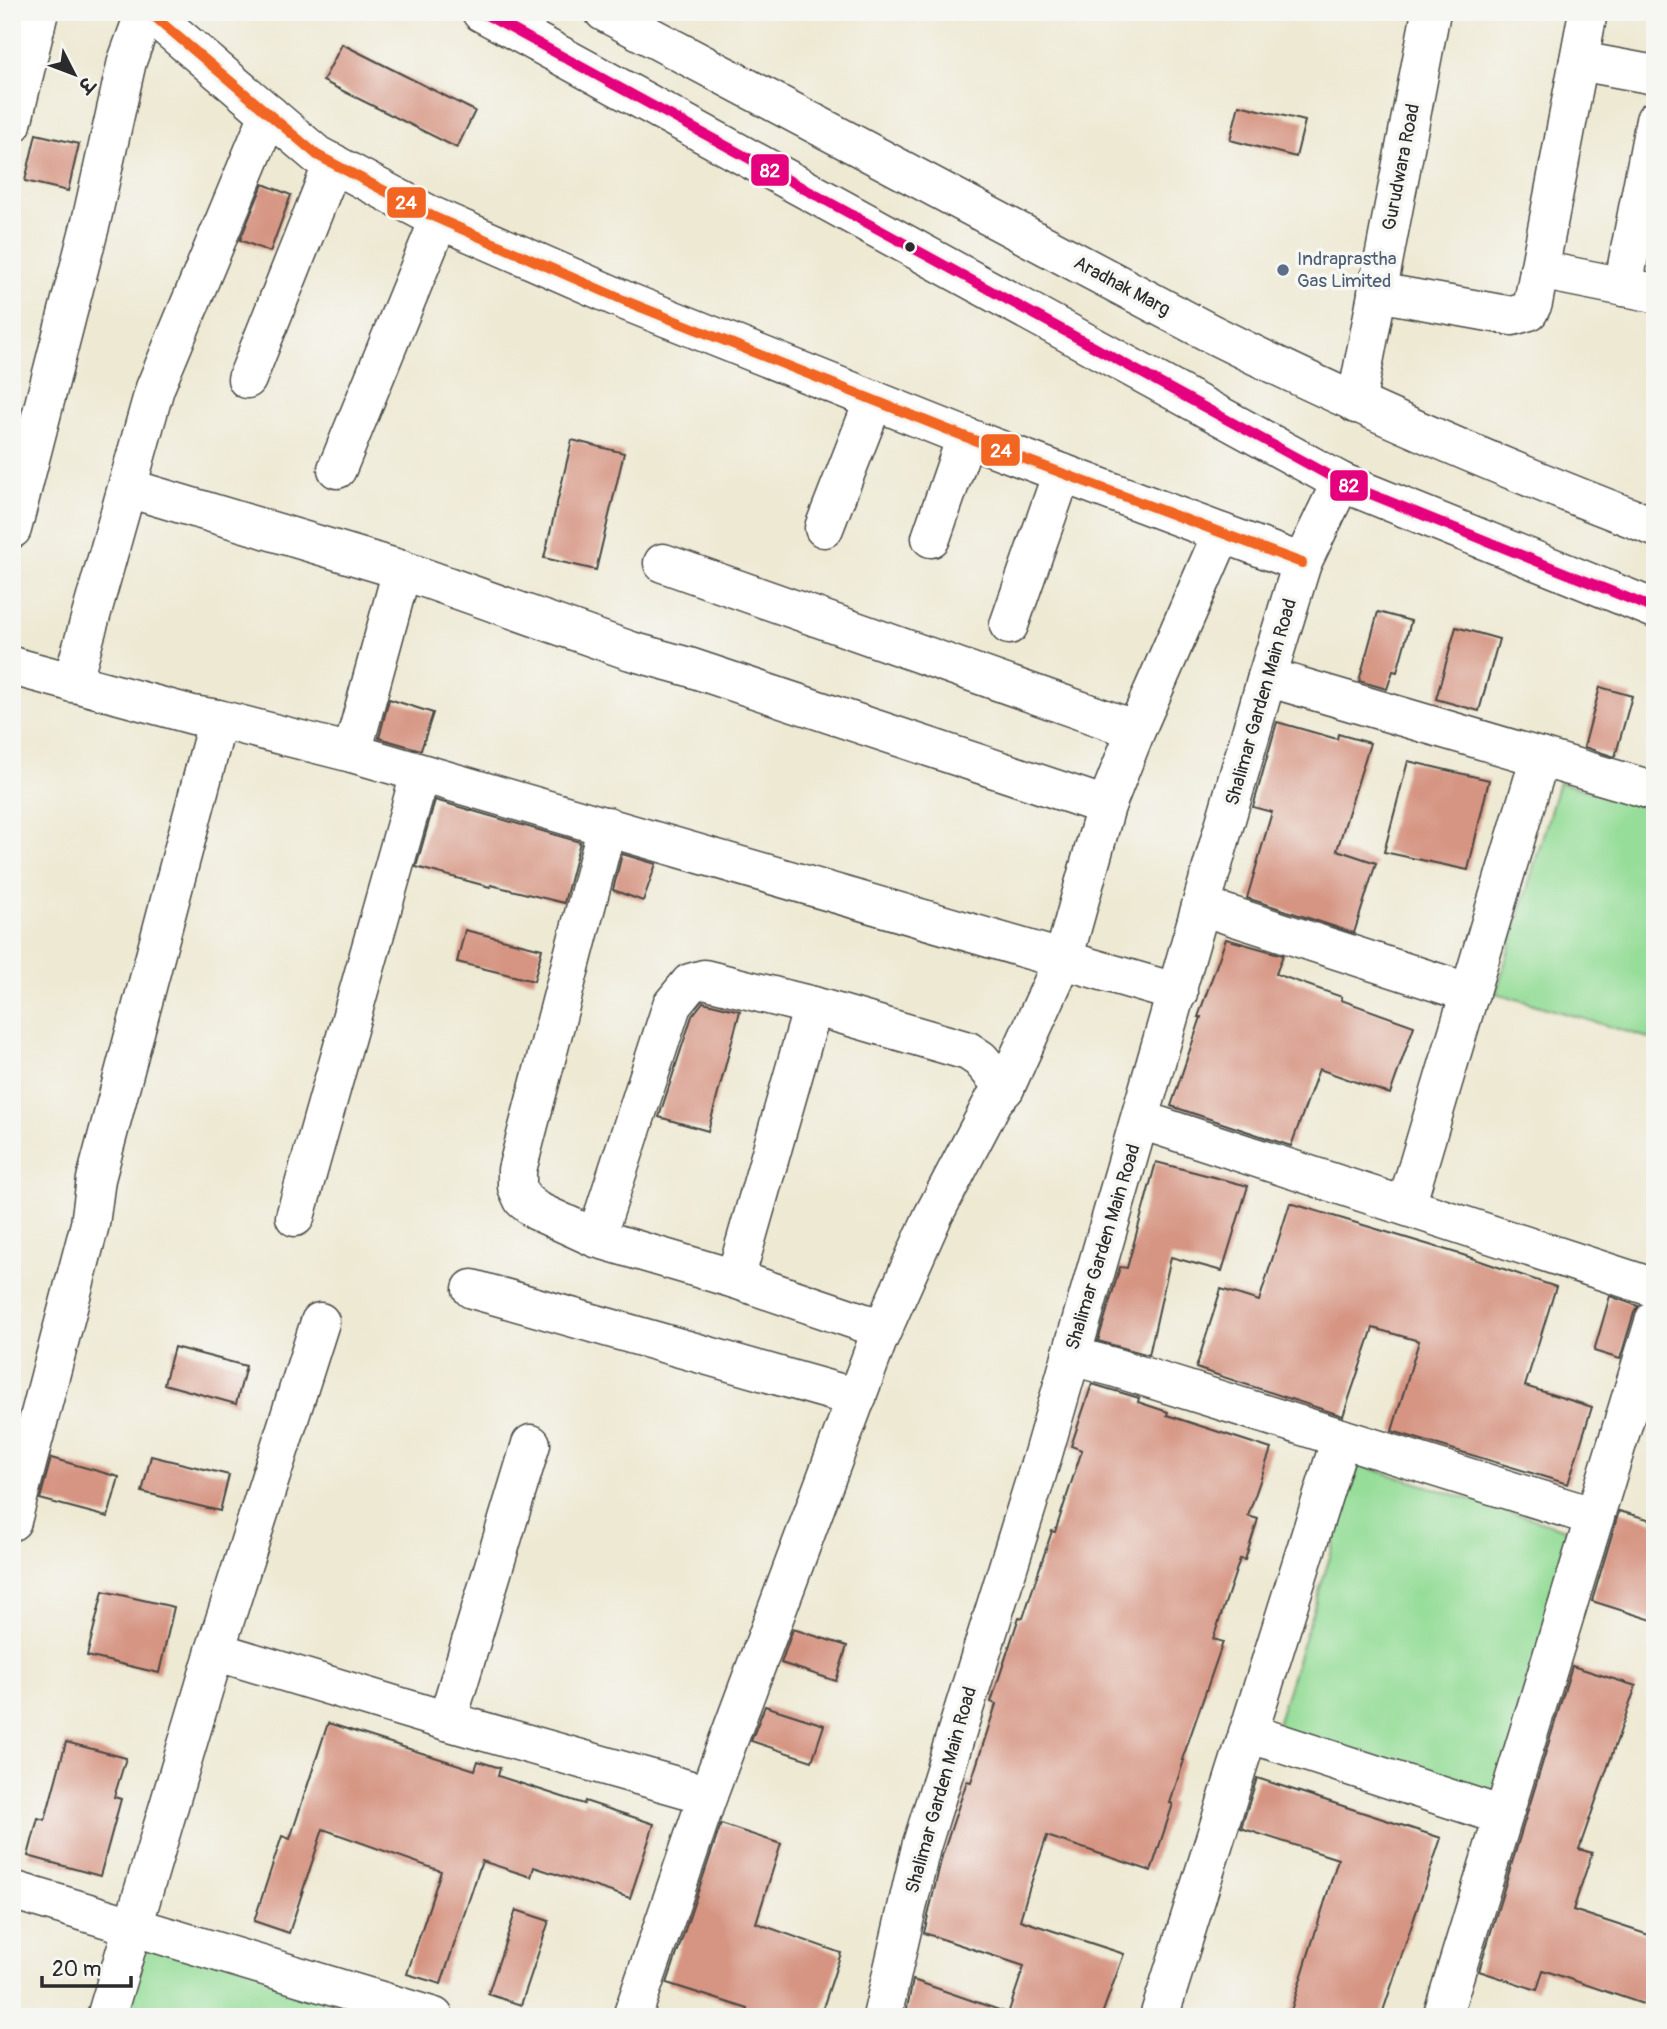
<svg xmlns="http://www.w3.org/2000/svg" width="1667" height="2029" font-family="Pangolin,'Playpen Sans Deva',sans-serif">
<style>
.green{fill:#95dd98;stroke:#608462;stroke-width:2}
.building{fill:#d69482}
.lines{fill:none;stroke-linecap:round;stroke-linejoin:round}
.minor-casing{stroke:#484844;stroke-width:41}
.major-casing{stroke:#484844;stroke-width:41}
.minor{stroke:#fff;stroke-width:38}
.major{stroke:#fff;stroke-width:38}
.bus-1-casing{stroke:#f6f6f2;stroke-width:16}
.bus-2-casing{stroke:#f6f6f2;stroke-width:16}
.bus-1{stroke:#e5007d;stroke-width:10}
.bus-2{stroke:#f26522;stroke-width:10}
.bus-dot{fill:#2b2b2b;stroke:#f6f6f2;stroke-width:2.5}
.service-dot{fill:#5c6f8a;stroke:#f6f6f2;stroke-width:2.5}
.labels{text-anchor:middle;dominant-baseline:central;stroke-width:7;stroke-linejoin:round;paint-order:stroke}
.street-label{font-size:19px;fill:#2b2b2b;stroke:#f6f6f2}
.service-label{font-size:19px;fill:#4e5e75;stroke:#f6f6f2;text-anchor:start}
.line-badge{stroke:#f6f6f2;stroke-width:2.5}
.badge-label{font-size:19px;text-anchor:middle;font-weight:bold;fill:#fff}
</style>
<rect width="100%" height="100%" fill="#f6f6f2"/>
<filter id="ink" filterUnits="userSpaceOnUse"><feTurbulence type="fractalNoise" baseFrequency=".0143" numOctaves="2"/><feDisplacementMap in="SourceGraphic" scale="14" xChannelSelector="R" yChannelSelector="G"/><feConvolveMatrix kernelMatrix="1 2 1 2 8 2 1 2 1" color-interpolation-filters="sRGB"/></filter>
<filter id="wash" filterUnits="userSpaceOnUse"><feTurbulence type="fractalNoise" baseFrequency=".00686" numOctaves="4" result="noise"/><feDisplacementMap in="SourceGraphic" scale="28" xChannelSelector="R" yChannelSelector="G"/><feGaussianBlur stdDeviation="1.57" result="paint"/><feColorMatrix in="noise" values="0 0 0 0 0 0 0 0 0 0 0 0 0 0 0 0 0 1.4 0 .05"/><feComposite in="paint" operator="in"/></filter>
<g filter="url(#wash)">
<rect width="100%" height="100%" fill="#eee9d3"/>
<g class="green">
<path d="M1559,782L1655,810V1040L1496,993Z"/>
<path d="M1359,1465L1582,1534L1499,1796L1276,1727Z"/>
<path d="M133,1926L434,2017H106Z"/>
</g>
<g id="blocks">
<g class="building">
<path d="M342,44L475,111L457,148L323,81Z"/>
<path d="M1239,105L1305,121L1296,157L1230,140Z"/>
<path d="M36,134L79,144L68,191L25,181Z"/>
<path d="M263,184L291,195L270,252L240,240Z"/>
<path d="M572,440L624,453L596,570L544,558Z"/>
<path d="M1378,612L1411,621L1397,672L1393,671L1387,689L1359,681Z"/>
<path d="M1456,627L1499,639L1479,711L1436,699Z"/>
<path d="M1600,687L1632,696L1615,757L1584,747Z"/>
<path d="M389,699L433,713L421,750L379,738Z"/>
<path d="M1277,722L1337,739L1338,734L1370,743L1337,850L1376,863L1354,933L1247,898L1272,812L1253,807Z"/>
<path d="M1408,761L1489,780L1468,870L1384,852Z"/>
<path d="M435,800L580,842L564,903L491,885L490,887L416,867Z"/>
<path d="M622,854L656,864L643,901L613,890Z"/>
<path d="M465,930L542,949L534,981L457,962Z"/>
<path d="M1226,939L1283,955L1276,974L1342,997L1341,1000L1414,1026L1390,1094L1319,1069L1291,1146L1171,1106L1201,1017H1198Z"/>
<path d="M703,1002L740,1011L708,1131L659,1117L692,1016Z"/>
<path d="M1156,1162L1248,1186L1222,1271L1171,1257L1149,1355L1098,1341L1120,1267L1127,1268Z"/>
<path d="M1290,1203L1463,1255L1556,1287L1525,1386L1592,1407L1568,1484L1392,1431L1419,1341L1373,1328L1343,1416L1196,1368L1221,1289L1259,1301Z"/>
<path d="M1610,1296L1638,1306L1634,1313L1620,1359L1594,1351Z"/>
<path d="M174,1347L246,1366L236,1404L164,1384Z"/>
<path d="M1092,1384L1139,1398L1138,1402L1168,1412L1167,1415L1271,1449L1248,1516L1258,1519L1245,1560L1240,1559L1213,1639L1223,1642L1182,1760H1184L1170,1803L1173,1804L1151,1871L1047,1836L1029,1889L1020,1920L1124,1954L1101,2017H1007L1024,1966L924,1933L942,1856L967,1781L971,1782L996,1704L991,1702L1019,1617L1023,1618L1052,1531L1055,1532L1082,1450L1071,1446Z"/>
<path d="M151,1456L229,1475L220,1511L142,1492Z"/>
<path d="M51,1458L119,1477L108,1517L40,1499Z"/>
<path d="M1619,1511L1655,1521V1621L1592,1601Z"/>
<path d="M103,1591L174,1607L159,1673L87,1656Z"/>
<path d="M793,1629L847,1646L836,1681L781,1663Z"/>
<path d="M1572,1666L1636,1686L1579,1849L1592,1853L1573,1910L1655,1937V2008L1543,1970L1537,1990L1479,1971Z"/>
<path d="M765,1706L824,1725L812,1761L751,1741Z"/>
<path d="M328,1723L475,1770L478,1761L500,1768L498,1776L584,1804L585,1801L654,1824L630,1898L534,1867L531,1877L482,1861L441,1984L407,1974L441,1871L323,1829L289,1933L254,1921L282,1836L290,1839Z"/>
<path d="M66,1742L126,1758L114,1797L121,1799L100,1876L28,1856L38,1818L45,1820Z"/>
<path d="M1257,1778L1441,1838L1381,2017H1289L1338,1859L1241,1828Z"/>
<path d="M721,1824L781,1844L756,1923L841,1953L820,2017H745L748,2009L667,1983Z"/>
<path d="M516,1910L549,1921L521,2005L488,1994Z"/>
<path d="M913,1980L1005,2012V2017H905Z"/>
</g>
</g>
</g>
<g filter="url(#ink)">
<use href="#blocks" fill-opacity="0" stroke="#484844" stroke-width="2"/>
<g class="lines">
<defs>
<g id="minor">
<path d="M149,12L317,155L432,216L628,302L966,437L1302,563"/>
<path d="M1579,61L1655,75"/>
<path d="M12,124L39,12"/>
<path d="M1539,270L1655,293"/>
<path d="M1623,287L1655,120"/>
<path d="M1377,292L1512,316L1529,311L1533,303L1588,12"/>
<path d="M247,379L333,163"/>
<path d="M1356,404L1431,12"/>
<path d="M337,469L439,220"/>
<path d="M128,488L402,570L631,651L689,667L1106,806"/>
<path d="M824,528L874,400"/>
<path d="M12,529L91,222L127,61L145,12"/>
<path d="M931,538L966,437"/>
<path d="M663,563L1136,730"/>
<path d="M1009,625L1062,473"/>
<path d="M12,666L193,715L218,719L352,753L1178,993"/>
<path d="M1267,677L1655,791"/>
<path d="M72,683L155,388L269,114"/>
<path d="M352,753L402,570"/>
<path d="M607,826L517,1170V1187L523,1200L537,1211L596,1238L735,1279L882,1329"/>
<path d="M1201,906L1470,993"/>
<path d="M1141,1120L1655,1288"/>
<path d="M1406,1206L1540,757"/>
<path d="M295,1217L420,774"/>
<path d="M596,1238L672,1005L690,983L704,979L813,1006L968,1051L980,1059L1005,1088"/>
<path d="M735,1279L813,1006"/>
<path d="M472,1289L857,1398"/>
<path d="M1071,1356L1113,1367L1595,1517"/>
<path d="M12,1521L90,1224L96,1179L218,719"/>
<path d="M215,1651L447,1721L708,1795"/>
<path d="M447,1721L531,1444"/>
<path d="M1248,1733L1503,1816"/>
<path d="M12,1890L434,2017"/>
<path d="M106,2017L215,1651L320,1322"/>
<path d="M632,2017L708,1795L877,1342L933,1216L994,1100L1005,1088L1063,960L1106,806L1136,730L1222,533"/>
<path d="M882,2017L921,1847L1041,1461L1267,677L1302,563L1341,482"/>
<path d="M1159,2017L1341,1438"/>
<path d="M1442,2017L1655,1319"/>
</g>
<g id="major">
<path d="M481,12L1341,482L1655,609"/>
<path d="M604,12L1212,334C1356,406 1504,469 1655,527"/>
</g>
</defs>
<use href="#minor" class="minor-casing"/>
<use href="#major" class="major-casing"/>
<use href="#minor" class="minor"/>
<use href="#major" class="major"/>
<defs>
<path id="bus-1" d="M481,12L1341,482L1655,609"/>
<path id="bus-2" d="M149,12L317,155L432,216L628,302L966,437L1302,563"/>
</defs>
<use href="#bus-1" class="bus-1-casing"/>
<use href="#bus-2" class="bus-2-casing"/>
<use href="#bus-1" class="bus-1"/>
<use href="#bus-2" class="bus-2"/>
</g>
</g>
<circle class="bus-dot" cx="910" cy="247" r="6"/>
<circle class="service-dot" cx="1283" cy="270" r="7"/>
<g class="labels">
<g class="street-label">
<text transform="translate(1401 167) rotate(-79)">Gurudwara Road</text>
<text transform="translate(1122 286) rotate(28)">Aradhak Marg</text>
<text transform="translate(1261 702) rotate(-74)">Shalimar Garden Main Road</text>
<text transform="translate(1103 1247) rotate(-73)">Shalimar Garden Main Road</text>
<text transform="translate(941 1790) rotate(-74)">Shalimar Garden Main Road</text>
</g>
<g class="service-label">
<text x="1297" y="259">Indraprastha<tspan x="1297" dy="22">Gas Limited</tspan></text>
</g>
</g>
<g class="line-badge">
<rect x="750" y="153" width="40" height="34" rx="7" fill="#e5007d"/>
<rect x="386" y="186" width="41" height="33" rx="7" fill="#f26522"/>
<rect x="980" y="433" width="41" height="34" rx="7" fill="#f26522"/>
<rect x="1329" y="469" width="40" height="33" rx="7" fill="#e5007d"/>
</g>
<g class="badge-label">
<text x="770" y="177">82</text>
<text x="406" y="209">24</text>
<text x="1001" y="457">24</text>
<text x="1349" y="492">82</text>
</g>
<rect width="1667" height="2029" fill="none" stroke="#f6f6f2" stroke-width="42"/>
<g transform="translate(74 74) rotate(132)" stroke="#f6f6f2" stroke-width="5" paint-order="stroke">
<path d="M0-5L12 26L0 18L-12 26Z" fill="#2b2b2b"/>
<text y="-10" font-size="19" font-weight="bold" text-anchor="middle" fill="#2b2b2b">उ</text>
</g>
<path d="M42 1976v10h89v-10" fill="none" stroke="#2b2b2b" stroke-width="3.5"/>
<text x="52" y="1976" font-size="21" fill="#2b2b2b" stroke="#f6f6f2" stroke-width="5" paint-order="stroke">20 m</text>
</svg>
